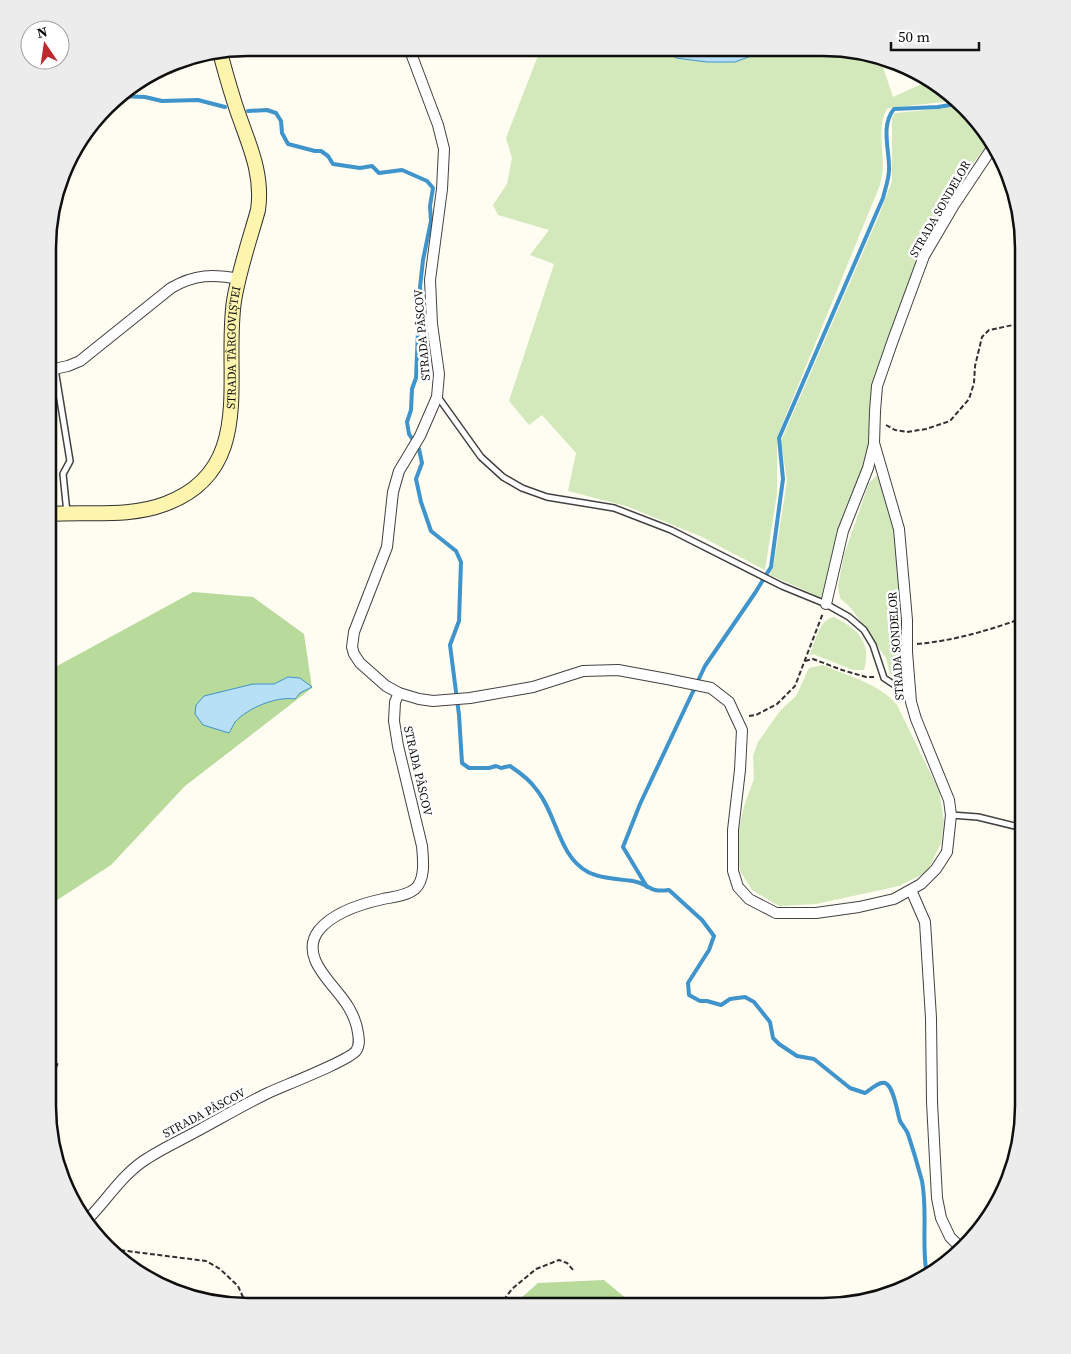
<svg xmlns="http://www.w3.org/2000/svg" width="1071" height="1354" font-family="'Source Serif 4',serif">
<style>
.farmland{fill:#f5f2d2}
.green{fill:#d3e9bc}
.forest{fill:#b8da9b}
.water{fill:#b7dff5;stroke:#3f94cb}
.lines{fill:none;stroke-linecap:round;stroke-linejoin:round}
.stream{stroke:#3f94cb;stroke-width:4}
.lane-casing{stroke:#424242;stroke-width:8}
.street-casing{stroke:#424242;stroke-width:12}
.secondary-casing{stroke:#313131;stroke-width:16}
.path{stroke:#313131;stroke-width:2;stroke-dasharray:5 2.5;stroke-linecap:butt}
.lane{stroke:#fff;stroke-width:5}
.street{stroke:#fff;stroke-width:10}
.secondary{stroke:#fdf4ae;stroke-width:14}
.labels{text-anchor:middle;dominant-baseline:central;stroke-width:5;stroke-linejoin:round;paint-order:stroke}
.street-label{font-size:12px;fill:#0f0f0f;stroke:#fff}
.rim{fill:none;stroke:#0f0f0f;stroke-width:2.5}
</style>
<rect width="100%" height="100%" fill="#fffcf2"/>
<path class="farmland" d="M1023,1009V1119L1019,1138L1022,1015Z"/>
<g class="green">
<path d="M541,48L849,49L881,61L893,97L930,80L935,81L953,101L888,108C877,122 883,149 883,166C883,172 881,179 880,185L777,437V494L765,570L700,536L626,506L568,491L576,453L542,415L529,425L509,401L554,264L530,255L549,230L498,215L493,205L507,184L512,158L506,138Z"/>
<path d="M958,106L990,141L975,161L925,251L880,362L872,433L867,455L835,541L824,595L820,597L770,575L774,563L787,481L781,441L880,213L892,181V118L895,113L938,109Z"/>
<path d="M876,476L882,480L895,528L903,620L905,677L899,679L890,674L886,658L851,608L840,598L838,586L844,555L869,483Z"/>
<path d="M834,617C858,629 872,642 864,670H853L813,654L809,656C815,643 819,619 834,617Z"/>
<path d="M823,665C847,676 879,683 897,705L939,791L944,821L941,843L931,864L925,873L899,886L816,904L779,906L752,890L740,871L736,844L744,806L754,779L753,756L758,742L780,711L796,696L809,668Z"/>
</g>
<g class="forest">
<path d="M193,592L253,597L304,634L312,688L185,786L111,865L48,906V671Z"/>
<path d="M604,1280L635,1306H512L538,1283Z"/>
</g>
<g class="water">
<path d="M668,49H753L751,56L735,62H707L676,58L668,51Z"/>
<path d="M288,677L300,678L312,687L300,693L295,699C276,696 248,708 235,722C233,725 231,730 229,733L203,725L195,714L196,705L204,696L253,684H274Z"/>
</g>
<g class="lines">
<g class="stream">
<path d="M118,96L145,97L162,101L198,100L225,107"/>
<path d="M248,111L267,110L276,113L281,121L282,133L288,144L315,151H321L328,156L333,164L360,168L372,166L379,173L402,170L427,181L433,188L430,206L431,221L423,260L420,287L422,305L418,331L416,378L412,389L411,410L407,422L409,434L419,449L422,463L416,479L421,502L431,531L456,551L461,562L459,621L450,645L459,715L462,763L469,768H489L496,766L501,768L510,766C519,772 530,780 536,789C557,814 558,856 588,872C601,879 620,879 633,881C651,884 647,893 669,890L702,920L714,936L709,950L688,983L689,995L700,1001H707L721,1005L730,999L745,997L754,1002L770,1022L773,1038L779,1044L797,1056L814,1059L850,1088L865,1093C870,1090 879,1081 885,1083C894,1086 897,1112 900,1121C902,1125 906,1129 908,1134C913,1149 918,1166 922,1181C928,1213 921,1245 927,1276"/>
<path d="M647,887L623,847L640,804L705,666L755,593L771,567L783,479L779,438L883,198C885,189 889,179 889,170C890,151 880,126 894,109L938,107L956,104"/>
</g>
<defs>
<g id="lane">
<path d="M55,369L70,461L63,474L67,513"/>
<path d="M438,397L481,457L503,477L522,488L547,497L614,508L671,530L782,586L826,604L849,617L864,630L873,645L884,678L896,686L909,699"/>
<path d="M951,815L978,817L1023,828"/>
</g>
<g id="street">
<path d="M409,48L438,125L444,149L442,189L430,280L432,324L439,374L437,397L420,436L399,471L393,492L387,547L354,632L352,647L354,654L360,663L386,686L399,693L419,699L433,701L470,698L533,687L583,671L618,670L667,679L711,688L729,702L742,730L740,770L733,830V871L738,887L749,899L776,913H816L859,907L894,899L921,884L936,869L947,852L951,815L949,800L916,719L911,702L907,652V620L899,529L874,443L875,411L877,386L893,340L924,256L954,205L994,145"/>
<path d="M49,370L68,366L80,361L171,288C195,274 213,274 240,279"/>
<path d="M826,604L843,531L868,468L874,444"/>
<path d="M911,890L925,922L931,1018L932,1102L937,1198L941,1218L950,1237L959,1246"/>
<path d="M87,1220C107,1200 123,1173 148,1158C165,1147 183,1139 201,1129C223,1117 245,1104 268,1093C283,1086 348,1061 356,1051C360,1045 359,1039 358,1033C357,1025 353,1015 349,1008C337,986 297,958 319,930C334,912 360,904 383,899C393,897 406,896 415,889C426,879 423,858 422,846L398,746L394,721L395,702L399,693"/>
</g>
<g id="secondary">
<path id="s1" d="M49,514C88,511 128,518 165,504C257,470 223,376 234,301C239,270 250,239 258,210C264,170 245,137 234,101C229,85 224,68 220,52"/>
</g>
</defs>
<use href="#lane" class="lane-casing"/>
<use href="#street" class="street-casing"/>
<use href="#secondary" class="secondary-casing"/>
<g class="path">
<path d="M886,425L895,430L907,432L926,429L950,421L969,399L974,383L975,366L982,337L989,330L1023,323"/>
<path d="M917,644C953,641 990,630 1023,618"/>
<path d="M805,661L813,659L842,670L866,677H874"/>
<path d="M749,716L756,715L777,704L795,686L823,613"/>
<path d="M48,1089L51,1083L58,1062"/>
<path d="M113,1248L119,1250L206,1261L220,1269L238,1286L247,1306"/>
<path d="M499,1306L512,1289L536,1269L559,1260L567,1263L574,1271"/>
</g>
<use href="#lane" class="lane"/>
<use href="#street" class="street"/>
<use href="#secondary" class="secondary"/>
</g>
<g class="labels">
<g class="street-label">
<text transform="translate(940 209) rotate(-60)">STRADA SONDELOR</text>
<text transform="translate(422 335) rotate(-95)">STRADA PÂSCOV</text>
<text stroke="none"><textPath href="#s1" startOffset="302">STRADA TÂRGOVIȘTEI</textPath></text>
<text transform="translate(896 646) rotate(-94)">STRADA SONDELOR</text>
<text transform="translate(418 771) rotate(77)">STRADA PÂSCOV</text>
<text transform="translate(204 1113) rotate(-28)">STRADA PÂSCOV</text>
</g>
</g>
<path d="M0 0H1071V1354H0ZM248 56H823A192 192 0 0 1 1015 248V1106A192 192 0 0 1 823 1298H248A192 192 0 0 1 56 1106V248A192 192 0 0 1 248 56Z" fill="#ececec" fill-rule="evenodd"/>
<path class="rim" d="M248 56H823A192 192 0 0 1 1015 248V1106A192 192 0 0 1 823 1298H248A192 192 0 0 1 56 1106V248A192 192 0 0 1 248 56Z"/>
<g transform="translate(45 45) rotate(347)"><circle r="24" fill="#ffffff" stroke="#9f9f9f"/>
<path d="M0-4L9 19L0 12L-9 19Z" fill="#be2930"/>
<text y="-8" font-size="14" font-weight="bold" text-anchor="middle" fill="#0f0f0f">N</text>
</g>
<path d="M891 42v8h88v-8" fill="none" stroke="#0f0f0f" stroke-width="2.5"/>
<text x="898" y="42" font-size="15" fill="#0f0f0f" stroke="#ffffff" stroke-width="4" paint-order="stroke">50 m</text>
</svg>
